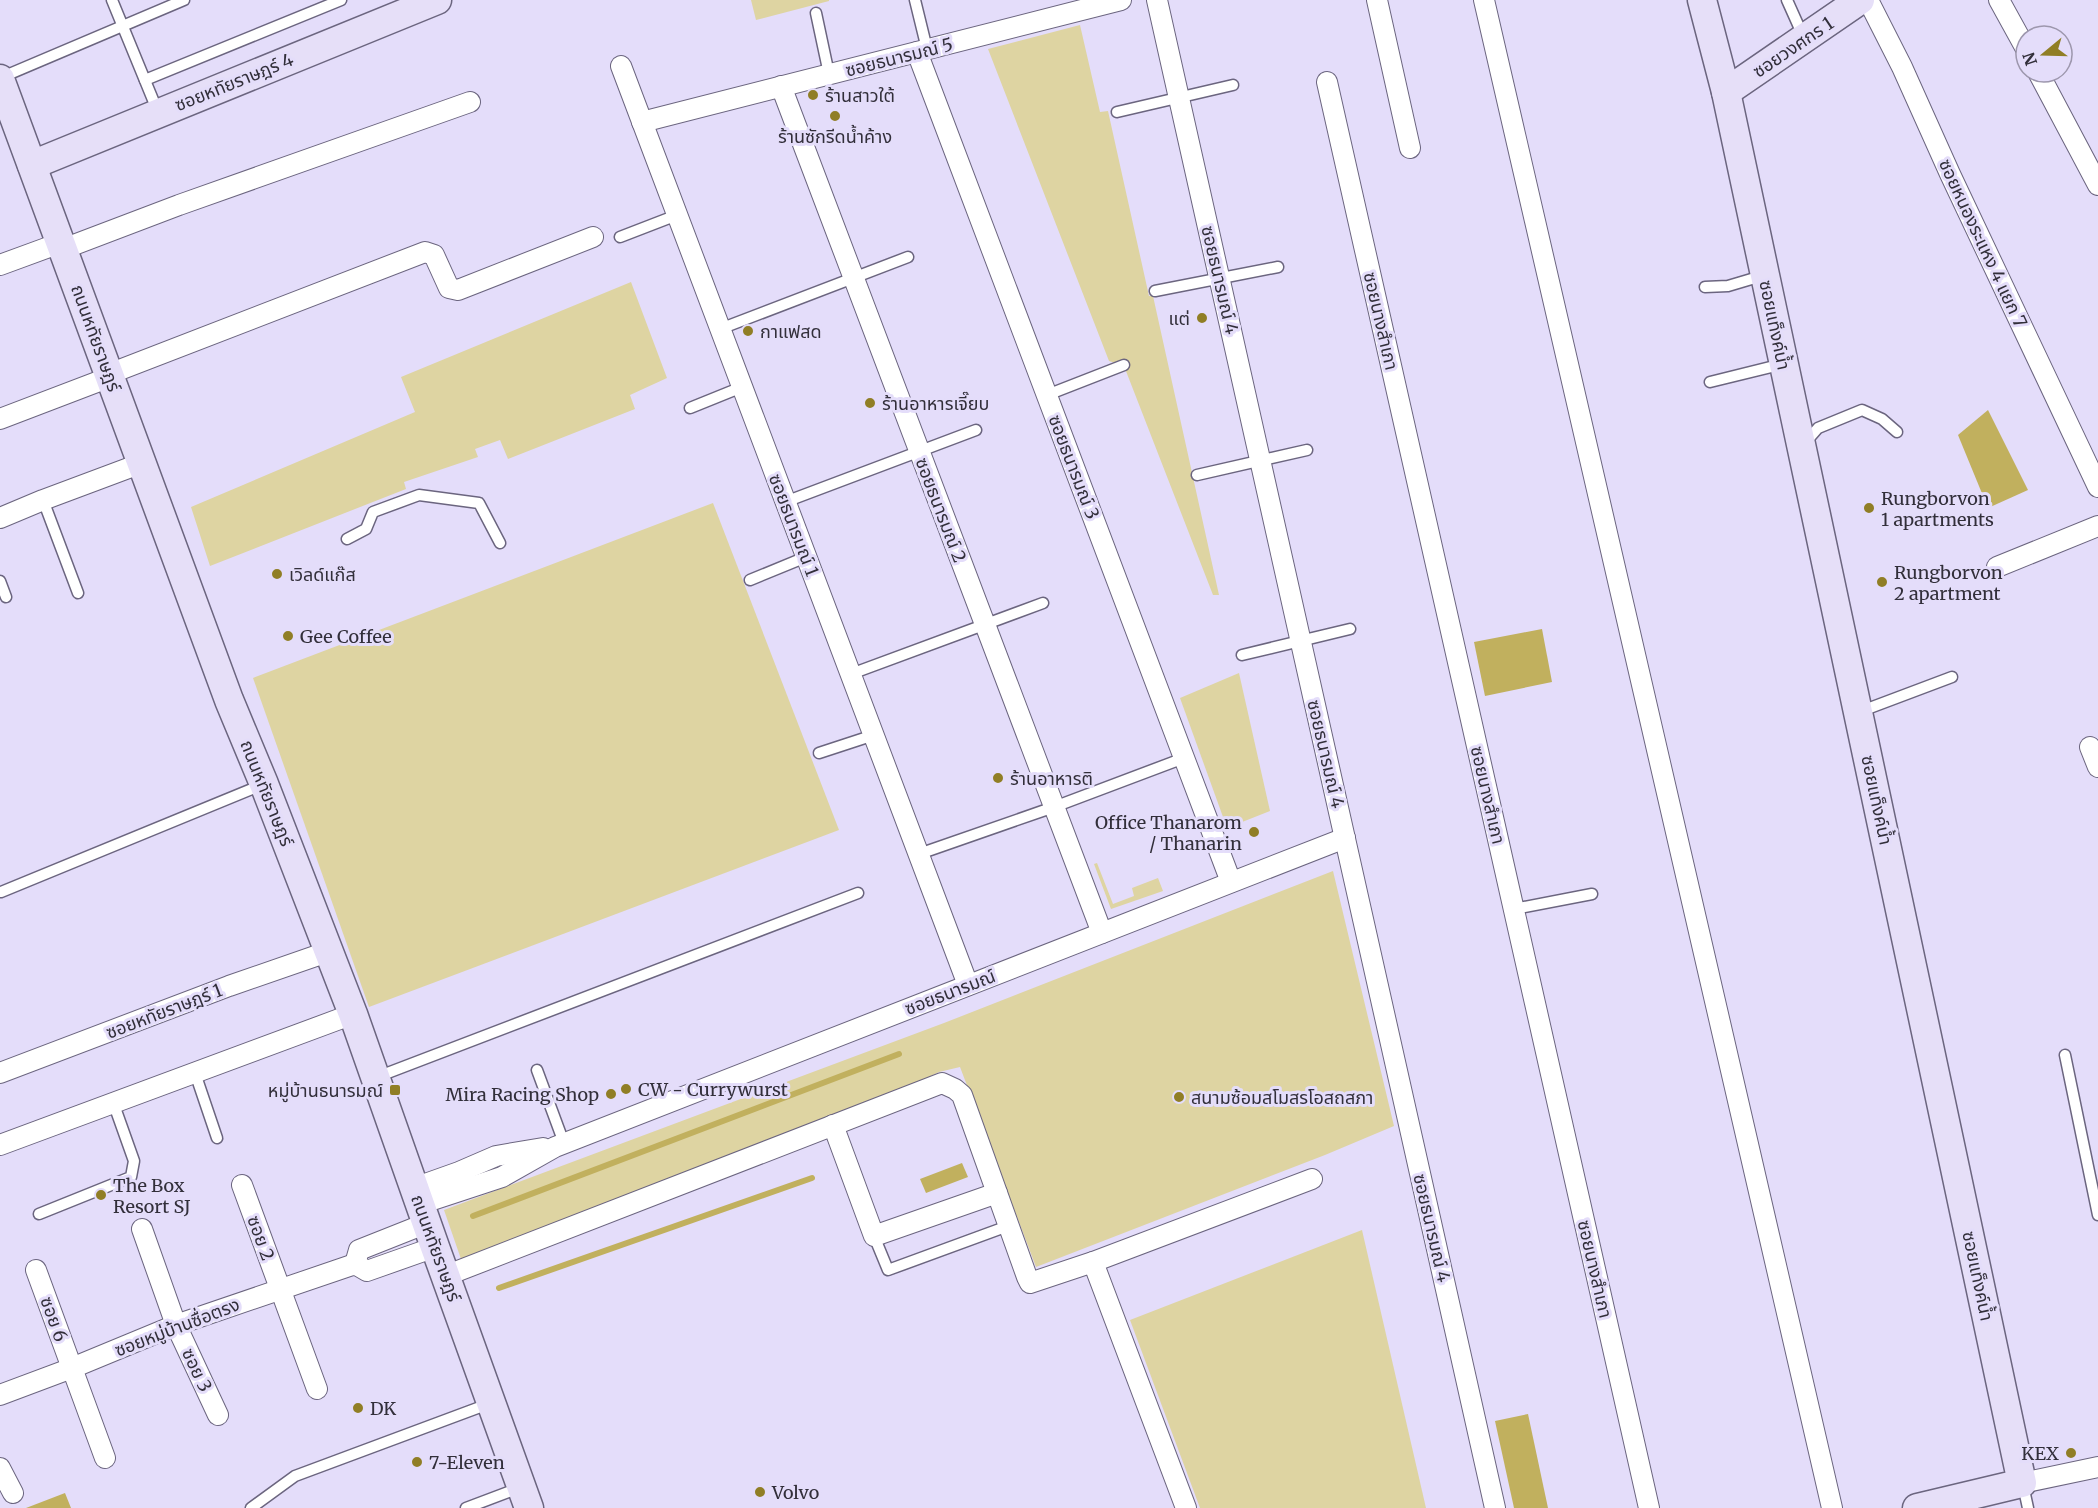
<svg xmlns="http://www.w3.org/2000/svg" width="2098" height="1508" font-family="Merriweather,'Noto Sans Thai',serif">
<style>
.green{fill:#ded4a2}
.water{fill:#c1b05e}
.lines{fill:none;stroke-linecap:round;stroke-linejoin:round}
.stream{stroke:#c1b05e;stroke-width:6}
.lane-casing{stroke:#6b657f;stroke-width:13}
.street-casing{stroke:#6b657f;stroke-width:22}
.secondary-casing{stroke:#6b657f;stroke-width:31}
.lane{stroke:#fff;stroke-width:10}
.street{stroke:#fff;stroke-width:20}
.secondary{stroke:#e6dff8;stroke-width:28}
.poi-dot{fill:#907e25;stroke:#e4ddfa;stroke-width:2}
.labels{text-anchor:middle;dominant-baseline:central;stroke-width:6;stroke-linejoin:round;paint-order:stroke}
.street-label{font-size:18px;fill:#322f3a;stroke:#e4ddfa}
.poi-label{font-size:18px;fill:#322f3a;stroke:#e4ddfa;text-anchor:start}
</style>
<rect width="100%" height="100%" fill="#e4ddfa"/>
<g class="green">
<path d="M751,0H829V1L756,20Z"/>
<path d="M1080,25L1100,112L1108,111L1149,296H1153L1219,595H1213L1124,366L1109,361L988,49Z"/>
<path d="M631,282L667,378L630,395L635,409L508,459L500,440L475,449L478,457L404,482L406,489L210,566L191,507L415,412L401,377Z"/>
<path d="M713,503L839,830L369,1007L253,678Z"/>
<path d="M1239,673L1270,811L1227,828L1180,698Z"/>
<path d="M1097,863L1113,904L1134,896L1132,888L1158,878L1163,891L1111,909L1094,864Z"/>
<path d="M1333,871L1394,1126L1325,1155L1036,1267L960,1067L939,1072L833,1125L462,1262L444,1210L944,1023Z"/>
<path d="M1362,1230L1426,1508H1200L1130,1320Z"/>
</g>
<g class="water">
<path d="M1988,410L2028,490L1988,508L1958,435Z"/>
<path d="M1542,629L1552,682L1485,696L1474,642Z"/>
<path d="M962,1163L968,1177L926,1193L920,1179Z"/>
<path d="M1528,1414L1548,1508H1514L1495,1421Z"/>
<path d="M65,1493L71,1508H26Z"/>
</g>
<g class="lines">
<g class="stream">
<path d="M473,1216L899,1054"/>
<path d="M499,1288L812,1178"/>
</g>
<defs>
<g id="lane">
<path d="M112,0L158,112"/>
<path d="M915,0L927,49"/>
<path d="M1787,0L1804,38"/>
<path d="M816,13L829,74"/>
<path d="M0,78L184,0"/>
<path d="M145,80L341,0"/>
<path d="M1117,112L1233,85"/>
<path d="M620,237L677,215"/>
<path d="M1705,287L1728,286L1765,275"/>
<path d="M1155,291L1278,267"/>
<path d="M720,329L908,257"/>
<path d="M1710,382L1783,364"/>
<path d="M1047,395L1124,365"/>
<path d="M690,408L742,387"/>
<path d="M1804,444L1818,428L1862,410L1882,419L1897,432"/>
<path d="M1197,475L1307,450"/>
<path d="M43,500L78,593"/>
<path d="M785,502L976,430"/>
<path d="M347,539L366,529L373,512L419,495L479,503L500,543"/>
<path d="M750,580L806,557"/>
<path d="M0,581L6,597"/>
<path d="M1242,655L1350,629"/>
<path d="M851,674L1043,603"/>
<path d="M1859,712L1952,677"/>
<path d="M819,753L874,735"/>
<path d="M919,854L1054,807L1184,758"/>
<path d="M1,892L264,784"/>
<path d="M1514,909L1592,894"/>
<path d="M2065,1055L2098,1215"/>
<path d="M537,1070L564,1143"/>
<path d="M195,1073L217,1138"/>
<path d="M377,1077L858,893"/>
<path d="M39,1214L131,1177L134,1161L113,1102"/>
<path d="M874,1236L888,1270L1008,1226"/>
<path d="M2023,1485L2028,1508"/>
<path d="M251,1508L295,1476L491,1403"/>
<path d="M466,1508L519,1488"/>
</g>
<g id="street">
<path d="M1157,0L1495,1508"/>
<path d="M1377,0L1410,148"/>
<path d="M1484,0L1832,1508"/>
<path d="M1868,0L1902,67L1950,174L2098,487"/>
<path d="M1999,0L2026,49"/>
<path d="M917,52L1231,882"/>
<path d="M621,66L968,985"/>
<path d="M2038,72L2098,185"/>
<path d="M1327,82L1649,1508"/>
<path d="M781,86L1102,933"/>
<path d="M642,122L1121,0"/>
<path d="M63,249L179,205L470,102"/>
<path d="M0,265L60,243"/>
<path d="M109,374L425,252L434,255L449,288L458,290L593,237"/>
<path d="M0,419L110,377"/>
<path d="M0,518L43,500L142,463"/>
<path d="M1997,567L2098,526"/>
<path d="M2090,747L2098,767"/>
<path d="M0,1073L229,986L330,951"/>
<path d="M833,1125L874,1236L997,1193"/>
<path d="M0,1145L353,1014"/>
<path d="M242,1185L317,1389"/>
<path d="M414,1188L459,1172L496,1156L543,1148"/>
<path d="M420,1204L502,1177L555,1147L1345,838"/>
<path d="M142,1229L176,1325L218,1415"/>
<path d="M355,1264L359,1250L427,1223"/>
<path d="M36,1270L105,1458"/>
<path d="M445,1276L942,1083L955,1089L962,1095L1027,1277L1030,1283L1093,1262"/>
<path d="M0,1395L72,1368L176,1325L355,1264L367,1271L435,1247"/>
<path d="M0,1468L13,1493"/>
<path d="M2022,1483L2098,1467"/>
<path d="M1186,1508L1093,1262L1312,1179"/>
</g>
<g id="secondary">
<path d="M1702,0L1726,92L2022,1483L1917,1508"/>
<path d="M0,79L229,700L264,784L353,1014L435,1247L529,1508"/>
<path d="M1726,92L1860,0"/>
<path d="M32,165L437,0"/>
</g>
</defs>
<use href="#lane" class="lane-casing"/>
<use href="#street" class="street-casing"/>
<use href="#secondary" class="secondary-casing"/>
<use href="#lane" class="lane"/>
<use href="#street" class="street"/>
<use href="#secondary" class="secondary"/>
</g>
<g class="poi-dot">
<circle cx="813" cy="95" r="6"/>
<circle cx="835" cy="116" r="6"/>
<circle cx="1202" cy="318" r="6"/>
<circle cx="748" cy="331" r="6"/>
<circle cx="870" cy="403" r="6"/>
<circle cx="1869" cy="508" r="6"/>
<circle cx="277" cy="574" r="6"/>
<circle cx="1882" cy="582" r="6"/>
<circle cx="288" cy="636" r="6"/>
<circle cx="998" cy="778" r="6"/>
<circle cx="1254" cy="832" r="6"/>
<circle cx="626" cy="1089" r="6"/>
<rect x="389" y="1084" width="12" height="12" rx="3"/>
<circle cx="611" cy="1094" r="6"/>
<circle cx="1179" cy="1097" r="6"/>
<circle cx="101" cy="1195" r="6"/>
<circle cx="358" cy="1408" r="6"/>
<circle cx="2071" cy="1453" r="6"/>
<circle cx="417" cy="1462" r="6"/>
<circle cx="760" cy="1492" r="6"/>
</g>
<g class="labels">
<g class="street-label">
<text transform="translate(1793 47) rotate(-34)">ซอยวงศกร 1</text>
<text transform="translate(899 57) rotate(-14)">ซอยธนารมณ์ 5</text>
<text transform="translate(234 82) rotate(-22)">ซอยหทัยราษฎร์ 4</text>
<text transform="translate(1983 243) rotate(65)">ซอยหนองระแหง 4 แยก 7</text>
<text transform="translate(1220 280) rotate(77)">ซอยธนารมณ์ 4</text>
<text transform="translate(1381 321) rotate(77)">ซอยนางสำเภา</text>
<text transform="translate(1775 325) rotate(78)">ซอยแท็งค์น้ำ</text>
<text transform="translate(96 338) rotate(70)">ถนนหทัยราษฎร์</text>
<text transform="translate(1074 467) rotate(69)">ซอยธนารมณ์ 3</text>
<text transform="translate(941 510) rotate(69)">ซอยธนารมณ์ 2</text>
<text transform="translate(794 525) rotate(69)">ซอยธนารมณ์ 1</text>
<text transform="translate(1326 754) rotate(77)">ซอยธนารมณ์ 4</text>
<text transform="translate(267 793) rotate(68)">ถนนหทัยราษฎร์</text>
<text transform="translate(1488 795) rotate(77)">ซอยนางสำเภา</text>
<text transform="translate(1877 800) rotate(78)">ซอยแท็งค์น้ำ</text>
<text transform="translate(950 992) rotate(-21)">ซอยธนารมณ์</text>
<text transform="translate(164 1011) rotate(-21)">ซอยหทัยราษฎร์ 1</text>
<text transform="translate(1432 1228) rotate(77)">ซอยธนารมณ์ 4</text>
<text transform="translate(261 1238) rotate(70)">ซอย 2</text>
<text transform="translate(436 1248) rotate(70)">ถนนหทัยราษฎร์</text>
<text transform="translate(1595 1269) rotate(77)">ซอยนางสำเภา</text>
<text transform="translate(1978 1276) rotate(78)">ซอยแท็งค์น้ำ</text>
<text transform="translate(54 1319) rotate(70)">ซอย 6</text>
<text transform="translate(177 1327) rotate(-21)">ซอยหมู่บ้านซื่อตรง</text>
<text transform="translate(197 1370) rotate(65)">ซอย 3</text>
</g>
<g class="poi-label">
<text x="825" y="95">ร้านสาวใต้</text>
<text x="835" y="136" text-anchor="middle">ร้านซักรีดน้ำค้าง</text>
<text x="1190" y="318" text-anchor="end">แต่</text>
<text x="760" y="331">กาแฟสด</text>
<text x="882" y="403">ร้านอาหารเจี๊ยบ</text>
<text x="1881" y="498">Rungborvon<tspan x="1881" dy="21">1 apartments</tspan></text>
<text x="1894" y="572">Rungborvon<tspan x="1894" dy="21">2 apartment</tspan></text>
<text x="289" y="574">เวิลด์แก๊ส</text>
<text x="300" y="636">Gee Coffee</text>
<text x="1010" y="778">ร้านอาหารติ</text>
<text x="1242" y="822" text-anchor="end">Office Thanarom<tspan x="1242" dy="21">/ Thanarin</tspan></text>
<text x="638" y="1089">CW - Currywurst</text>
<text x="383" y="1090" text-anchor="end">หมู่บ้านธนารมณ์</text>
<text x="599" y="1094" text-anchor="end">Mira Racing Shop</text>
<text x="1191" y="1097">สนามซ้อมสโมสรโอสถสภา</text>
<text x="113" y="1185">The Box<tspan x="113" dy="21">Resort SJ</tspan></text>
<text x="370" y="1408">DK</text>
<text x="2059" y="1453" text-anchor="end">KEX</text>
<text x="429" y="1462">7-Eleven</text>
<text x="772" y="1492">Volvo</text>
</g>
</g>
<g transform="translate(2044 54) rotate(251)"><circle r="28" fill="#e4ddfa" stroke="#9d97ad" stroke-width="1.5"/>
<path d="M0-4.5L10 22L0 15L-10 22Z" fill="#907e25"/>
<text y="-9" font-size="16" font-weight="bold" text-anchor="middle" fill="#322f3a">N</text>
</g>
</svg>
